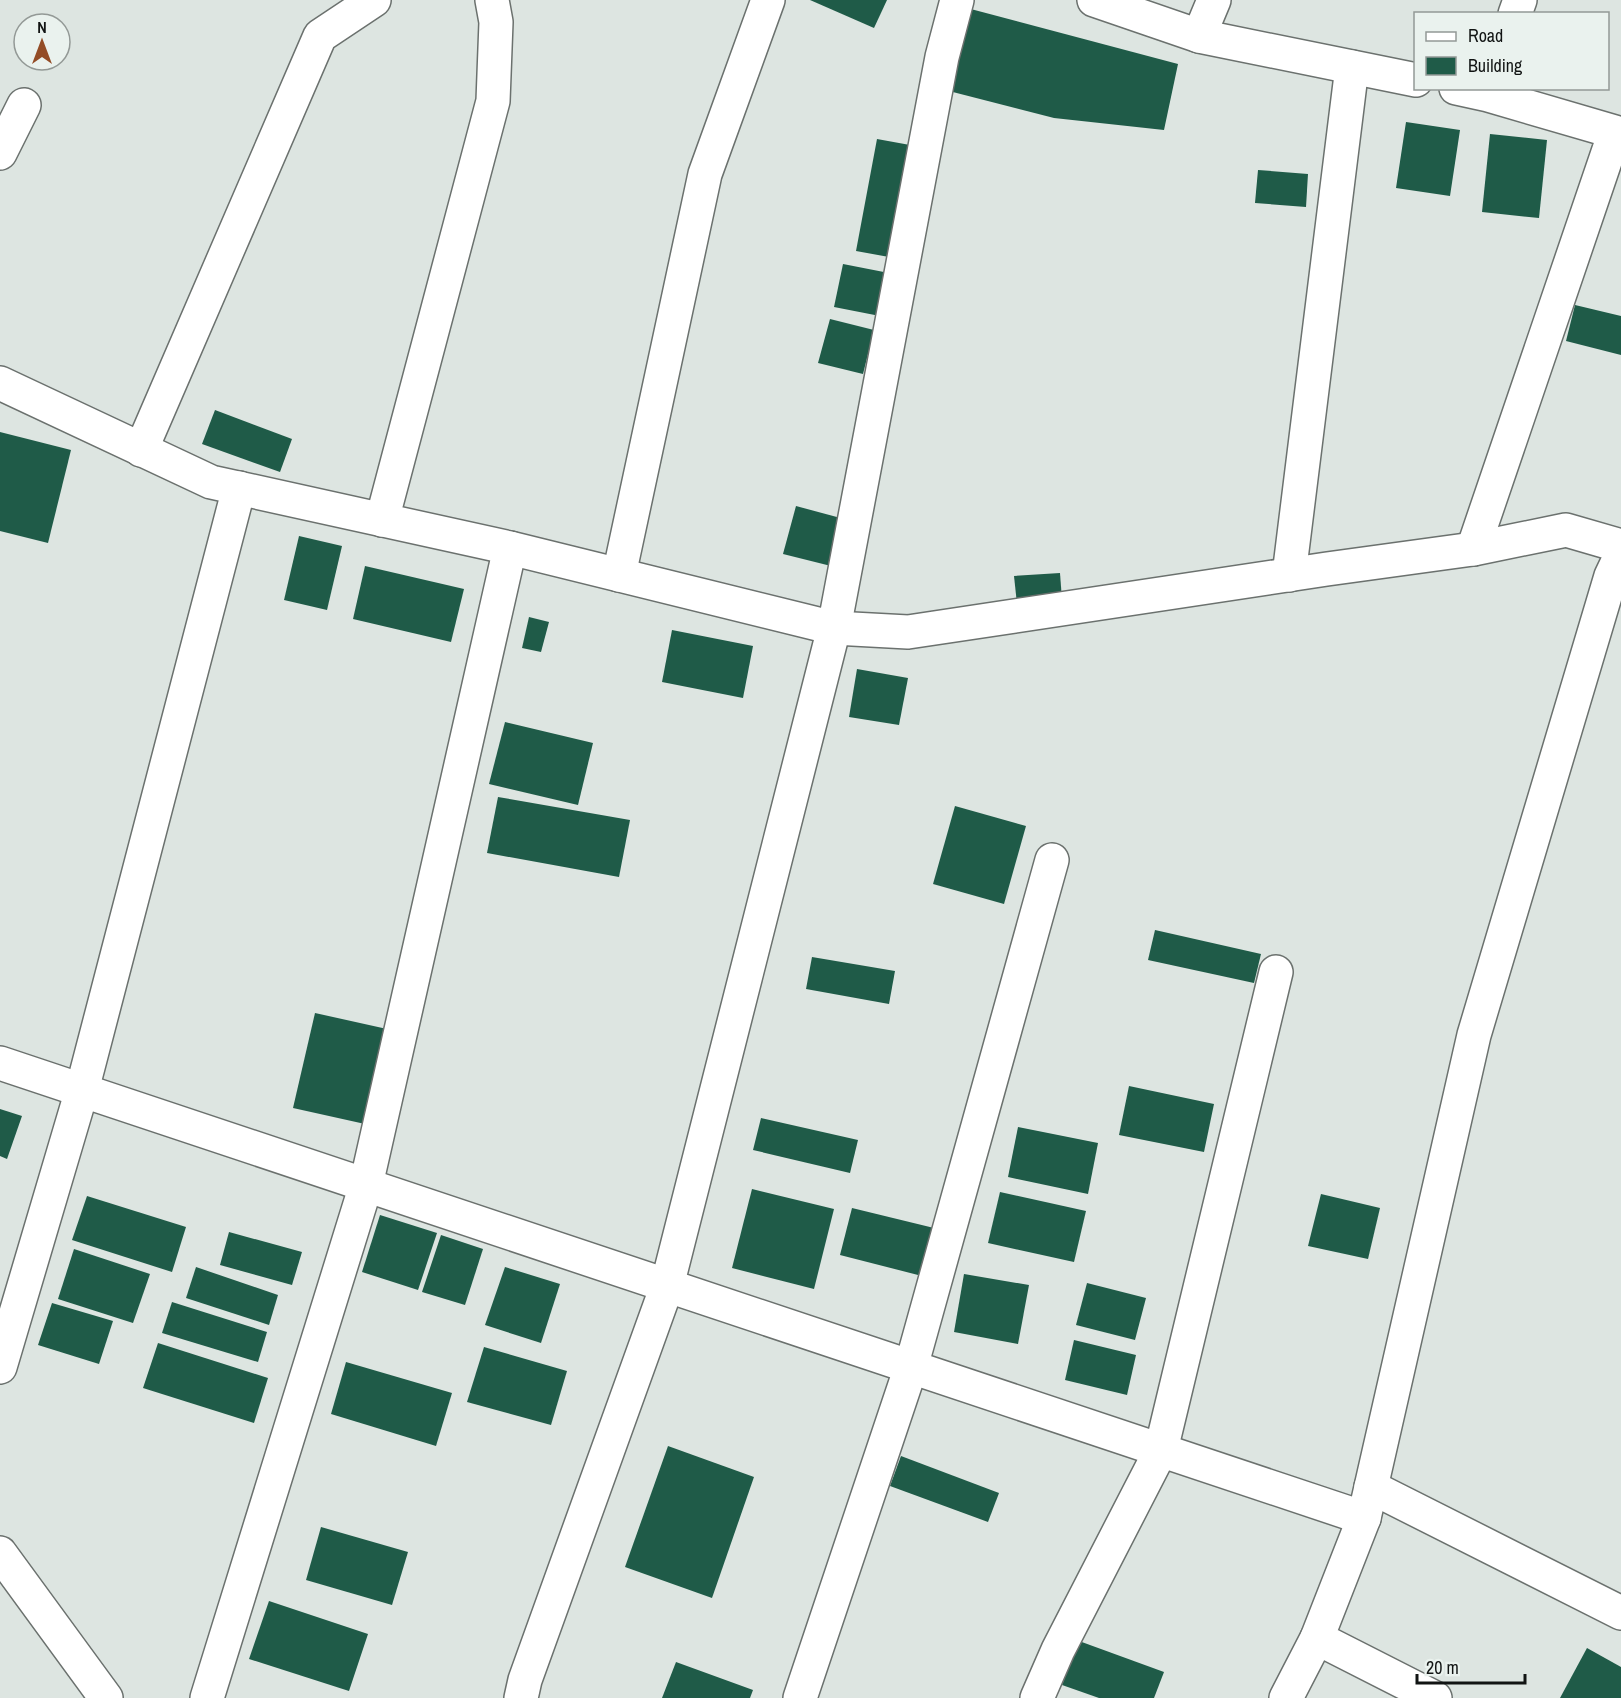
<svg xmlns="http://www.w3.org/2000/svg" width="1621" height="1698" font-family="'Archivo Narrow',sans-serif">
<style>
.building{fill:#1f5b48}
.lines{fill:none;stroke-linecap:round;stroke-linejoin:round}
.minor-casing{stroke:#6b716e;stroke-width:36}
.tertiary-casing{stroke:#6b716e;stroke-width:36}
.minor{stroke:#fff;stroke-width:33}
.tertiary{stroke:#fff;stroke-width:33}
</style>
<rect width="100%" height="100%" fill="#dde5e1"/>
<g class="building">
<path d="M810,0H887L874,28Z"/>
<path d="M967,8L1178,64L1164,130L1054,118L945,90Z"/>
<path d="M1406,122L1460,130L1450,196L1396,188Z"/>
<path d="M1490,134L1547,140L1539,218L1482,212Z"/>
<path d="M877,139L921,147L900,259L856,251Z"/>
<path d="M1258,170L1308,174L1306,207L1255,203Z"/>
<path d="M843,264L894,274L885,317L834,307Z"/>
<path d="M1575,305L1621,316V355L1566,341Z"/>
<path d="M830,319L874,330L863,374L818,363Z"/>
<path d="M215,410L292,439L280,472L202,444Z"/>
<path d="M0,432L71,450L48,543L0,531Z"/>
<path d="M796,506L848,520L835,567L783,554Z"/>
<path d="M299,536L342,546L327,610L284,600Z"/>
<path d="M365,566L464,589L451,642L353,619Z"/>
<path d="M1060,573L1062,600L1017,604L1014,576Z"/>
<path d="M529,617L549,622L541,652L522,648Z"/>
<path d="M672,630L753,646L743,698L662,682Z"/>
<path d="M857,669L908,678L899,725L849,717Z"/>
<path d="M505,722L593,743L578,805L489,784Z"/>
<path d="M498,797L630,820L619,877L487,853Z"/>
<path d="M955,806L1026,826L1004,904L933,884Z"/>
<path d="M1155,930L1261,954L1254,983L1148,960Z"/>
<path d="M812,957L895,971L889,1004L806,989Z"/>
<path d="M315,1013L387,1029L365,1124L293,1108Z"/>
<path d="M1129,1086L1214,1104L1204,1152L1119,1135Z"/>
<path d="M0,1109L22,1116L7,1159L0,1156Z"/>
<path d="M761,1118L858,1140L850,1173L753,1150Z"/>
<path d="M1018,1127L1098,1143L1088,1194L1008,1177Z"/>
<path d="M752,1189L834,1209L814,1289L732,1268Z"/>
<path d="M1000,1192L1086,1211L1074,1262L988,1243Z"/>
<path d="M1321,1194L1380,1208L1368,1259L1308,1246Z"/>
<path d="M87,1196L186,1227L172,1272L72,1240Z"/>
<path d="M852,1208L934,1228L922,1276L840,1255Z"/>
<path d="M380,1215L437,1233L418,1290L362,1272Z"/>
<path d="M229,1232L302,1252L292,1285L220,1265Z"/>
<path d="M441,1235L483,1249L465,1305L422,1292Z"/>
<path d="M74,1249L150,1274L133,1323L58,1299Z"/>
<path d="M196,1267L278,1295L269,1325L186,1298Z"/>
<path d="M505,1267L560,1284L541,1343L485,1325Z"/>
<path d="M964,1274L1029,1285L1018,1344L954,1332Z"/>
<path d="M1087,1283L1146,1298L1135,1340L1076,1325Z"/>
<path d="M172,1302L267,1332L258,1362L162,1333Z"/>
<path d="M52,1303L113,1321L99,1364L38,1345Z"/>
<path d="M1074,1340L1136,1355L1127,1395L1065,1380Z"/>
<path d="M158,1343L268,1378L254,1423L143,1388Z"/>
<path d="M484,1347L567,1371L551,1425L467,1402Z"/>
<path d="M346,1362L452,1393L436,1446L331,1414Z"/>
<path d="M668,1446L754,1477L712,1598L625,1567Z"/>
<path d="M901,1456L999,1493L988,1522L890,1486Z"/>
<path d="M321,1527L408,1552L392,1605L306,1580Z"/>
<path d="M269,1601L368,1634L349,1691L249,1659Z"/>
<path d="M1079,1641L1164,1672L1154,1698H1099L1062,1685Z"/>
<path d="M1587,1648L1621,1667V1698H1560Z"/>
<path d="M676,1662L753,1690L750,1698H662Z"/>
</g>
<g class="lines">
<defs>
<g id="minor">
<path d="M1094,0L1199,36L1416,80"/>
<path d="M1515,14L1520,0"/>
<path d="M1199,36L1214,0"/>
<path d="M1456,88L1488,95L1615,132L1473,549"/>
<path d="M0,153L24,105"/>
<path d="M0,383L211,482L510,548L834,628L908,632L1327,569L1473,549L1566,530L1621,546"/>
<path d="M141,450L320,36L374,0"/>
<path d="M382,520L493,101L496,22L492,0"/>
<path d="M619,575L705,174L768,0"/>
<path d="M1289,575L1352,67"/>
<path d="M0,1063L1364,1518"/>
<path d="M0,1367L82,1090L239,488"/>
<path d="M1371,1487L1621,1613"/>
<path d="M207,1698L366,1185L510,548"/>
<path d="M521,1698L525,1680L667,1286L834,628L942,57L957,0"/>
<path d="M800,1698L911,1367L1052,860"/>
<path d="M1037,1698L1058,1650L1161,1450L1276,972"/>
<path d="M1286,1698L1317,1638"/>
<path d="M1435,1698L1317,1638L1364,1518L1474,1035L1611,576L1621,555"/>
</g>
<path id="tertiary" d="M0,1553L106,1698"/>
</defs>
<use href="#minor" class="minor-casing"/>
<use href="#tertiary" class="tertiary-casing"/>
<use href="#minor" class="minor"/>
<use href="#tertiary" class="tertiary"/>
</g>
<rect x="1414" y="12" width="195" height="78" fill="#eaf2ee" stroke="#939996" stroke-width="1.5"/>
<rect x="1426" y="32" width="30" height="9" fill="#ffffff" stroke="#939996" stroke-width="1.5"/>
<text x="1468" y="42" font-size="18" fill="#111413">Road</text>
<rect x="1426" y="57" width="30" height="18" fill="#1f5b48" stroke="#939996" stroke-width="1.5"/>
<text x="1468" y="72" font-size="18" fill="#111413">Building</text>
<g transform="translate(42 42)"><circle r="28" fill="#eaf2ee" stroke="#939996" stroke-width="1.5"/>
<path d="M0-4.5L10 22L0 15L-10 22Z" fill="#934c26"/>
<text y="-9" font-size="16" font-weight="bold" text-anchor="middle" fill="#111413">N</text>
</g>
<path d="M1417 1674v9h108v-9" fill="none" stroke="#111413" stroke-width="3"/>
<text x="1426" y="1674" font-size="18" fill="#111413" stroke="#eaf2ee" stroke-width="4.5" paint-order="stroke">20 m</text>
</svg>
